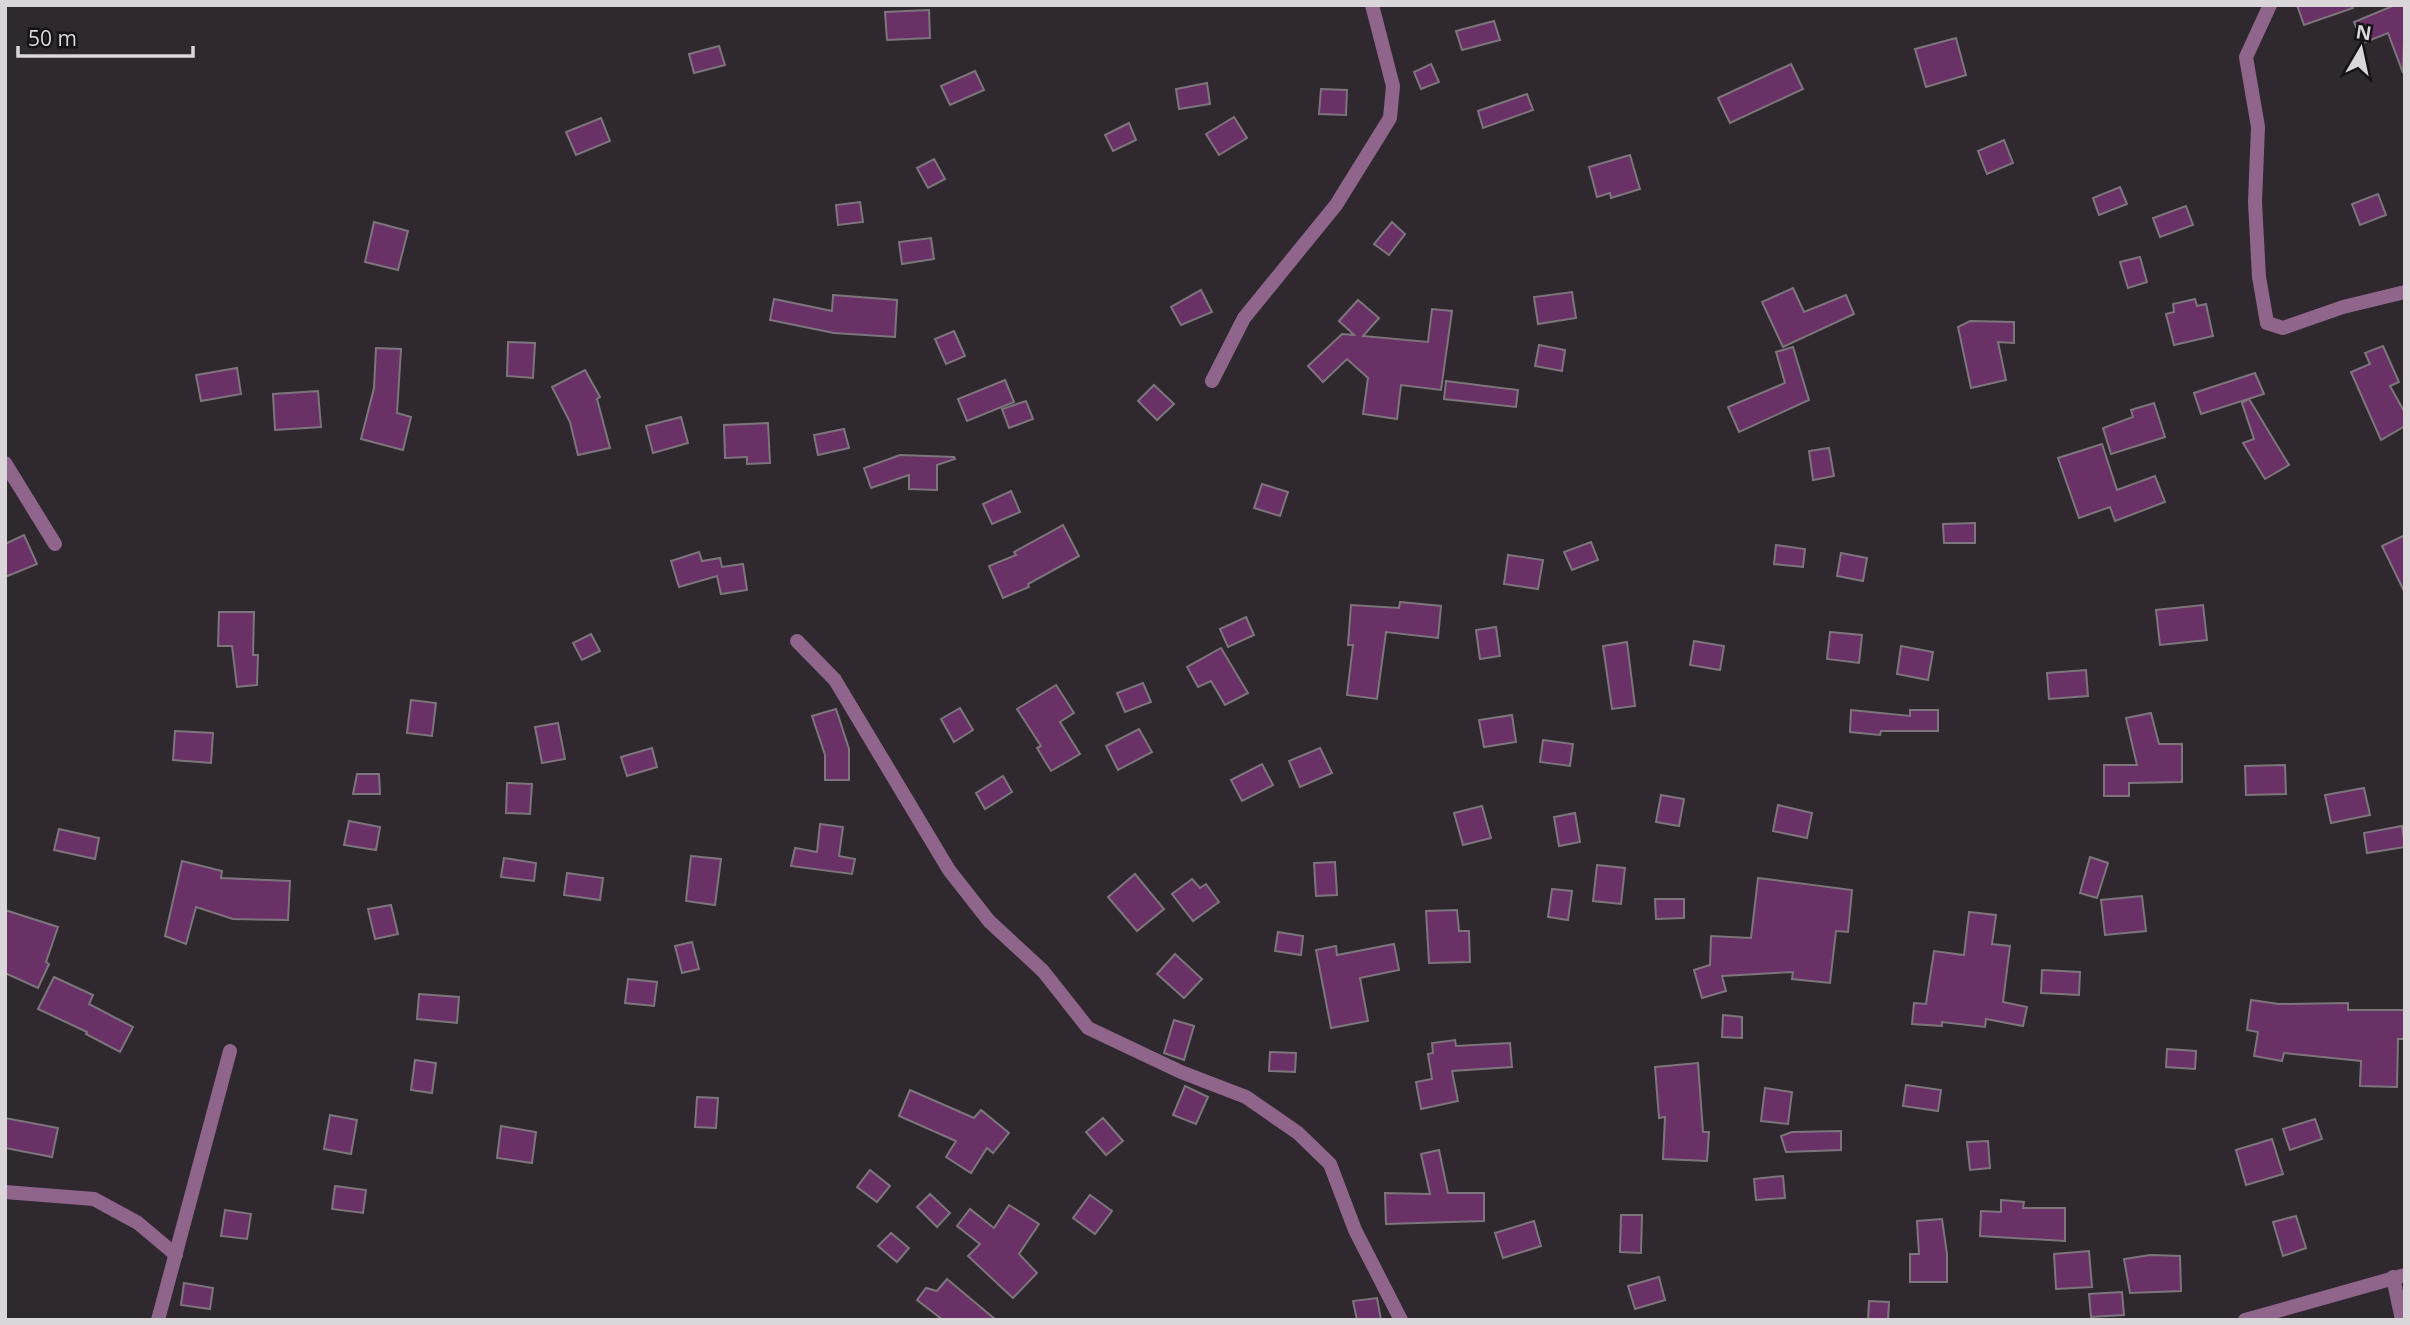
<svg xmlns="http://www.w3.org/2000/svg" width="2410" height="1325" font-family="'Open Sans',sans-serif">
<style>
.building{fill:#693165;stroke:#7d757c;stroke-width:2}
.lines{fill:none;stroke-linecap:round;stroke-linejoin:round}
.minor{stroke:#8f658b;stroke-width:14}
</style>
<rect width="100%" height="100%" fill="#30282f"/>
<g class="building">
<path d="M2297,5H2352L2353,8L2304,25Z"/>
<path d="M2395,5H2405L2403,73L2388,33L2363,43L2354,22Z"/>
<path d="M929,10L930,38L887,40L885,12Z"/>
<path d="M1494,21L1500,40L1462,50L1456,31Z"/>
<path d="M1956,38L1966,75L1926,87L1915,49Z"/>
<path d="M719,46L725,65L694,73L689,54Z"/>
<path d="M1431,64L1439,82L1421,89L1414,72Z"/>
<path d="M1791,64L1803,89L1730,123L1718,98Z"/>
<path d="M975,71L984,90L950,105L941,86Z"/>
<path d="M1207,83L1210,104L1179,109L1176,89Z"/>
<path d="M1321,89L1347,90L1346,115L1319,114Z"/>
<path d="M1527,94L1533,110L1483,128L1478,111Z"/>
<path d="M1234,117L1247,138L1219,155L1206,134Z"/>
<path d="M601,118L610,141L576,155L566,132Z"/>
<path d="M1129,123L1136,140L1113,151L1105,135Z"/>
<path d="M2004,140L2013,163L1987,174L1978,151Z"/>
<path d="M1630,155L1640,189L1611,198L1610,193L1597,197L1589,167Z"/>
<path d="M934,159L945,179L928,188L917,168Z"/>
<path d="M2120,187L2127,204L2099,215L2093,198Z"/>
<path d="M2378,194L2386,215L2360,225L2352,204Z"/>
<path d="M860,202L863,222L838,225L836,205Z"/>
<path d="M2186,206L2193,225L2160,237L2153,218Z"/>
<path d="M374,222L408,231L398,270L365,262Z"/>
<path d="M1392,222L1405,234L1389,255L1374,244Z"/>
<path d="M931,238L934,259L902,264L899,242Z"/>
<path d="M2140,257L2147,282L2128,288L2120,262Z"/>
<path d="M1793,288L1804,312L1846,295L1854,314L1783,347L1762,302Z"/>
<path d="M1201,290L1212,312L1181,325L1171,307Z"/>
<path d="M1572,292L1576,318L1538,324L1534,297Z"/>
<path d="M833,295L897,300L895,337L834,333L770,320L774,299L832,311Z"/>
<path d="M2195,299L2197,306L2206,304L2213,336L2174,345L2166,314L2174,312L2173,304Z"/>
<path d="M1358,300L1379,318L1363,336L1428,342L1432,309L1452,311L1441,390L1401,385L1397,419L1363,414L1368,378L1347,359L1323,382L1308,366L1342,334L1354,335L1339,321Z"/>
<path d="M1970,321L2014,322V343L1998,342L2006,380L1971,388L1958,327Z"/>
<path d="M954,331L965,356L946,364L935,339Z"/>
<path d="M508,342L535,343L533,378L507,376Z"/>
<path d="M1539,345L1565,350L1562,371L1535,366Z"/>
<path d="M2383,346L2399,382L2390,386L2405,413V426L2381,440L2351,372L2370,364L2365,353Z"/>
<path d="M1793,347L1809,400L1739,432L1728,407L1785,383L1776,352Z"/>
<path d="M376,348L401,349L397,413L411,417L403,450L361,439L374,388Z"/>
<path d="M237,368L241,394L201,401L196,375Z"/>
<path d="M585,370L600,397L597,399L610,448L578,455L570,422L552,387Z"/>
<path d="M2255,373L2264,394L2201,414L2194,393Z"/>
<path d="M1005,380L1014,402L967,421L958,399Z"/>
<path d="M1446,381L1518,390L1516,407L1444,399Z"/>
<path d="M1154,385L1174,404L1157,420L1138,401Z"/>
<path d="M318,391L321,427L275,430L273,394Z"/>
<path d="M2249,399L2289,465L2265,479L2243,443L2254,439L2242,403Z"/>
<path d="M1026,401L1033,419L1009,428L1002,409Z"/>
<path d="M2154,403L2165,437L2111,454L2103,428L2133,417L2131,410Z"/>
<path d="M681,417L688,443L653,453L646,426Z"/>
<path d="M768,423L770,463L747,464V457L725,458L724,425Z"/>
<path d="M844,429L849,448L818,455L814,435Z"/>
<path d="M2102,444L2117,490L2155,476L2165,502L2115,521L2110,507L2079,518L2058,458Z"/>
<path d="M1829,448L1834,476L1813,480L1809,451Z"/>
<path d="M900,455L954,457L955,459L937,465V490L909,489V475L871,488L864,468Z"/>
<path d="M1262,484L1288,492L1280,516L1254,508Z"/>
<path d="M1011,491L1020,512L992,524L983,504Z"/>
<path d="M1975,523V543H1944L1943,524Z"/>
<path d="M1063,525L1079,556L1028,584L1029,587L1003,598L989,566L1016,555L1014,552Z"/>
<path d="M24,535L37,564L5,577V544Z"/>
<path d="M2405,535V593L2382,546Z"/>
<path d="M1591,542L1598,560L1572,570L1564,552Z"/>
<path d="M1776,545L1805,549L1803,567L1774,564Z"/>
<path d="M699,552L702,561L720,558L722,567L743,564L747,590L721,594L717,576L679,587L671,561Z"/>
<path d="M1841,553L1867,558L1863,581L1837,576Z"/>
<path d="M1508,555L1543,560L1538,589L1504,584Z"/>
<path d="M1400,602L1441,606L1438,638L1386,632L1377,699L1347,695L1353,645H1348L1351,605L1399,608Z"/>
<path d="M2203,605L2207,640L2160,645L2156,610Z"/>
<path d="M219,612H254L253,655H258L257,685L237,687L232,646H218Z"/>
<path d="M1246,617L1254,635L1228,647L1220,629Z"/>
<path d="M1496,627L1500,656L1480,659L1476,630Z"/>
<path d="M1830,632L1862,635L1859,663L1827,659Z"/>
<path d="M591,634L600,651L582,660L573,643Z"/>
<path d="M1694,641L1724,646L1720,670L1690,665Z"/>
<path d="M1627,642L1635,706L1612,709L1603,646Z"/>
<path d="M1901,646L1933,652L1928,680L1897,674Z"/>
<path d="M1221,648L1248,693L1225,705L1211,681L1198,687L1187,667Z"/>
<path d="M2086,670L2088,696L2049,699L2047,673Z"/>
<path d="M1143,683L1151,702L1125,712L1117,693Z"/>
<path d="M1056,685L1074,713L1060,722L1080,754L1051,771L1037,748L1041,746L1017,709Z"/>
<path d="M411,700L436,703L432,736L407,733Z"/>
<path d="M960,708L973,730L954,742L941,719Z"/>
<path d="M836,709L849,749V780H825V755L812,716Z"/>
<path d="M1851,710L1910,716V710H1938V731H1881L1880,735L1850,732Z"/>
<path d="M2151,713L2159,744H2182V782L2129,783V796H2104V765H2137L2126,718Z"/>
<path d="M1512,715L1516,742L1484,747L1479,720Z"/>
<path d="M558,723L565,759L542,763L535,727Z"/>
<path d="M1139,729L1152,752L1118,770L1106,746Z"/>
<path d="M175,731L213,733L211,763L173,760Z"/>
<path d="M1543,740L1573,744L1570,766L1540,762Z"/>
<path d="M652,748L657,767L627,776L621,757Z"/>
<path d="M1320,748L1332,773L1300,787L1289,761Z"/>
<path d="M1262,764L1273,785L1242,801L1231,780Z"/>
<path d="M2285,765L2286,794L2246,795L2245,766Z"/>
<path d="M357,774H379L380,794H353Z"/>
<path d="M1003,776L1012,792L985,809L976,793Z"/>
<path d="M507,783L532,784L530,814L506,813Z"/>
<path d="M2364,788L2370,815L2331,823L2325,795Z"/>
<path d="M1661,795L1684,799L1679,826L1656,822Z"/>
<path d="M1778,805L1812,813L1807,838L1773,831Z"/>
<path d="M1482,806L1491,838L1463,845L1454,813Z"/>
<path d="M1575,813L1580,842L1559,846L1554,817Z"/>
<path d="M349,821L380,827L376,850L344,845Z"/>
<path d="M820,824L843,827L839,856L855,859L852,874L791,866L795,848L817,852Z"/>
<path d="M2402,826L2405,847L2367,853L2364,833Z"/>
<path d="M59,829L99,838L95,859L54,850Z"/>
<path d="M691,856L721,859L715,905L686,901Z"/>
<path d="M2090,857L2108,863L2097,898L2080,893Z"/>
<path d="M504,858L536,863L534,881L501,877Z"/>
<path d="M182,861L222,871L221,878L290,881L288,920L233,919L196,907L186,944L165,936Z"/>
<path d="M1335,862L1337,895L1316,896L1314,863Z"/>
<path d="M1597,865L1625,868L1621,904L1593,901Z"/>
<path d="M567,873L603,878L600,900L564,895Z"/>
<path d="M1135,874L1164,909L1137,931L1108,897Z"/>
<path d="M1758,878L1852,890L1848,932L1836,931L1830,983L1792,979L1793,972L1722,976L1726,991L1702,998L1694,970L1710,965L1711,936L1751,938Z"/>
<path d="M1192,879L1200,888L1206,884L1219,902L1193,921L1172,894Z"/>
<path d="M1552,889L1572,891L1568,920L1548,917Z"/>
<path d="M2142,896L2146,931L2105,935L2101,900Z"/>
<path d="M1655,899H1684V918L1656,919Z"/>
<path d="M391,905L398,934L375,939L368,909Z"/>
<path d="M5,910L58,927L46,962L49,964L38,988L5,973Z"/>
<path d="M1457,910L1459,931H1469L1470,962L1429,963L1426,911Z"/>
<path d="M1969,912L1996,915L1992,944L2010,946L2003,1002L2027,1007L2023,1026L1986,1019L1985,1027L1942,1022V1026L1912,1024L1914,1003L1926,1004L1934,951L1964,955Z"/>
<path d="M1278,932L1303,936L1301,955L1275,951Z"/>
<path d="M692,942L699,969L682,973L675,946Z"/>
<path d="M1394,944L1399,970L1360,978L1368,1021L1331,1028L1316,950L1336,946L1337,955Z"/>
<path d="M1175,954L1202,979L1184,998L1157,974Z"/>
<path d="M2042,970L2080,972L2079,995L2041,993Z"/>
<path d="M54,977L93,995L89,1004L133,1027L120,1052L86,1034L87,1032L38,1009Z"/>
<path d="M628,979L657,982L654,1006L625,1003Z"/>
<path d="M419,994L459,997L457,1023L417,1019Z"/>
<path d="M2251,1000L2279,1004L2348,1003V1010H2405V1039H2398L2397,1087L2360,1086L2361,1061L2284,1053L2282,1061L2254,1056L2258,1032L2247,1030Z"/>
<path d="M1723,1015L1742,1017V1038L1722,1037Z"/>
<path d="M1174,1020L1194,1026L1184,1060L1164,1053Z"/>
<path d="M1455,1040L1456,1046L1510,1043L1512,1067L1452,1071L1458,1101L1421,1109L1416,1082L1432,1079L1428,1054L1433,1053L1432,1043Z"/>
<path d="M2167,1049L2196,1051L2195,1069L2166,1067Z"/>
<path d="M1270,1052L1296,1053L1295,1072L1269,1071Z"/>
<path d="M415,1060L436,1063L432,1093L411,1090Z"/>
<path d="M1698,1063L1703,1132H1709L1707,1161L1663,1159L1665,1117L1659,1118L1655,1067Z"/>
<path d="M1906,1085L1941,1090L1938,1111L1903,1106Z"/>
<path d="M1185,1086L1208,1097L1196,1124L1173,1115Z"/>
<path d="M1765,1088L1792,1092L1788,1124L1761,1121Z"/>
<path d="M910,1090L974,1118L981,1110L1009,1133L993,1153L987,1148L971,1173L946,1157L956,1141L899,1116Z"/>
<path d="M697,1097L718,1098L716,1128L695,1127Z"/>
<path d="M330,1115L357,1120L351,1154L324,1149Z"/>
<path d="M5,1118L58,1128L52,1157L5,1148Z"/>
<path d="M1103,1118L1123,1141L1106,1155L1086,1132Z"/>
<path d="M2315,1119L2322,1139L2290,1150L2283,1129Z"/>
<path d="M501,1126L536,1132L532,1163L497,1158Z"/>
<path d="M1841,1131V1150L1786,1152L1781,1136L1792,1132Z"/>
<path d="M2272,1139L2283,1174L2246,1185L2236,1150Z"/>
<path d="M1988,1141L1990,1168L1970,1170L1967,1142Z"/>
<path d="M1439,1150L1448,1193H1484V1221L1386,1224L1385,1193L1430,1194L1421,1154Z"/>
<path d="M870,1170L890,1186L877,1202L857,1187Z"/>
<path d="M1783,1176L1785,1198L1756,1200L1754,1179Z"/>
<path d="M335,1186L366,1190L363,1213L332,1209Z"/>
<path d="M930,1194L950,1213L937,1227L917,1207Z"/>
<path d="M1090,1195L1112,1211L1095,1234L1073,1218Z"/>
<path d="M2001,1200L2024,1202L2023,1208H2065V1241L1980,1236L1981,1211L2001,1212Z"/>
<path d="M1009,1205L1039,1224L1019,1254L1037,1273L1013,1298L968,1256L980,1244L957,1226L970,1209L994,1228Z"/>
<path d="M225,1210L251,1214L247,1239L221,1236Z"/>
<path d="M1621,1215H1642L1641,1253L1620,1252Z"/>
<path d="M2296,1216L2306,1248L2283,1256L2273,1222Z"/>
<path d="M1942,1219L1947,1254V1282H1910V1254H1919L1917,1221Z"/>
<path d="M1534,1221L1541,1246L1503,1258L1495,1233Z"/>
<path d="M891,1233L909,1248L897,1262L878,1246Z"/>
<path d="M2089,1251L2092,1287L2056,1289L2054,1254Z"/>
<path d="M2150,1255L2180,1256L2181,1291L2130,1293L2124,1259Z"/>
<path d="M1659,1277L1665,1300L1635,1309L1628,1286Z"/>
<path d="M947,1279L996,1320H943L917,1300L926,1288L937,1291Z"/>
<path d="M184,1283L213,1288L210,1309L181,1305Z"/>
<path d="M2122,1292L2124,1315L2091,1317L2089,1294Z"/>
<path d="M1377,1298L1381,1320H1357L1353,1301Z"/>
<path d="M1869,1301L1889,1302L1888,1320H1868Z"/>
</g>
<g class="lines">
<g class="minor">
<path d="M2270,5L2246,57L2258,127L2255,202L2259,277L2267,323L2283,328L2343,307L2405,292"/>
<path d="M1212,381L1244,318L1336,205L1390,118L1393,86L1372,5"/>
<path d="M5,463L55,544"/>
<path d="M797,641L835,680L949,870L989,921L1043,971L1088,1028L1181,1072L1246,1097L1298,1133L1330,1164L1355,1230L1401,1320"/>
<path d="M5,1192L94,1199L138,1223L176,1255"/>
<path d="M2393,1277L2402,1320"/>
<path d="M158,1320L230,1051"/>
<path d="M2245,1320L2405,1275"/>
</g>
</g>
<rect width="2410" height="1325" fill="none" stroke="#dbd6da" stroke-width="14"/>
<g transform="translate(2361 49) rotate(9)" stroke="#161215" stroke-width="5" paint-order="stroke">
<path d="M0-5L12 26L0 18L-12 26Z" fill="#dbd6da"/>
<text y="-10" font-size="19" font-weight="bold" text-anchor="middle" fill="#dbd6da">N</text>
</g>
<path d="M18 46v10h175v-10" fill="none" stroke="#dbd6da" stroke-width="3.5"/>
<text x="28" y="46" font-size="21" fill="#dbd6da" stroke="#161215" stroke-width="5" paint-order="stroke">50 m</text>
</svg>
